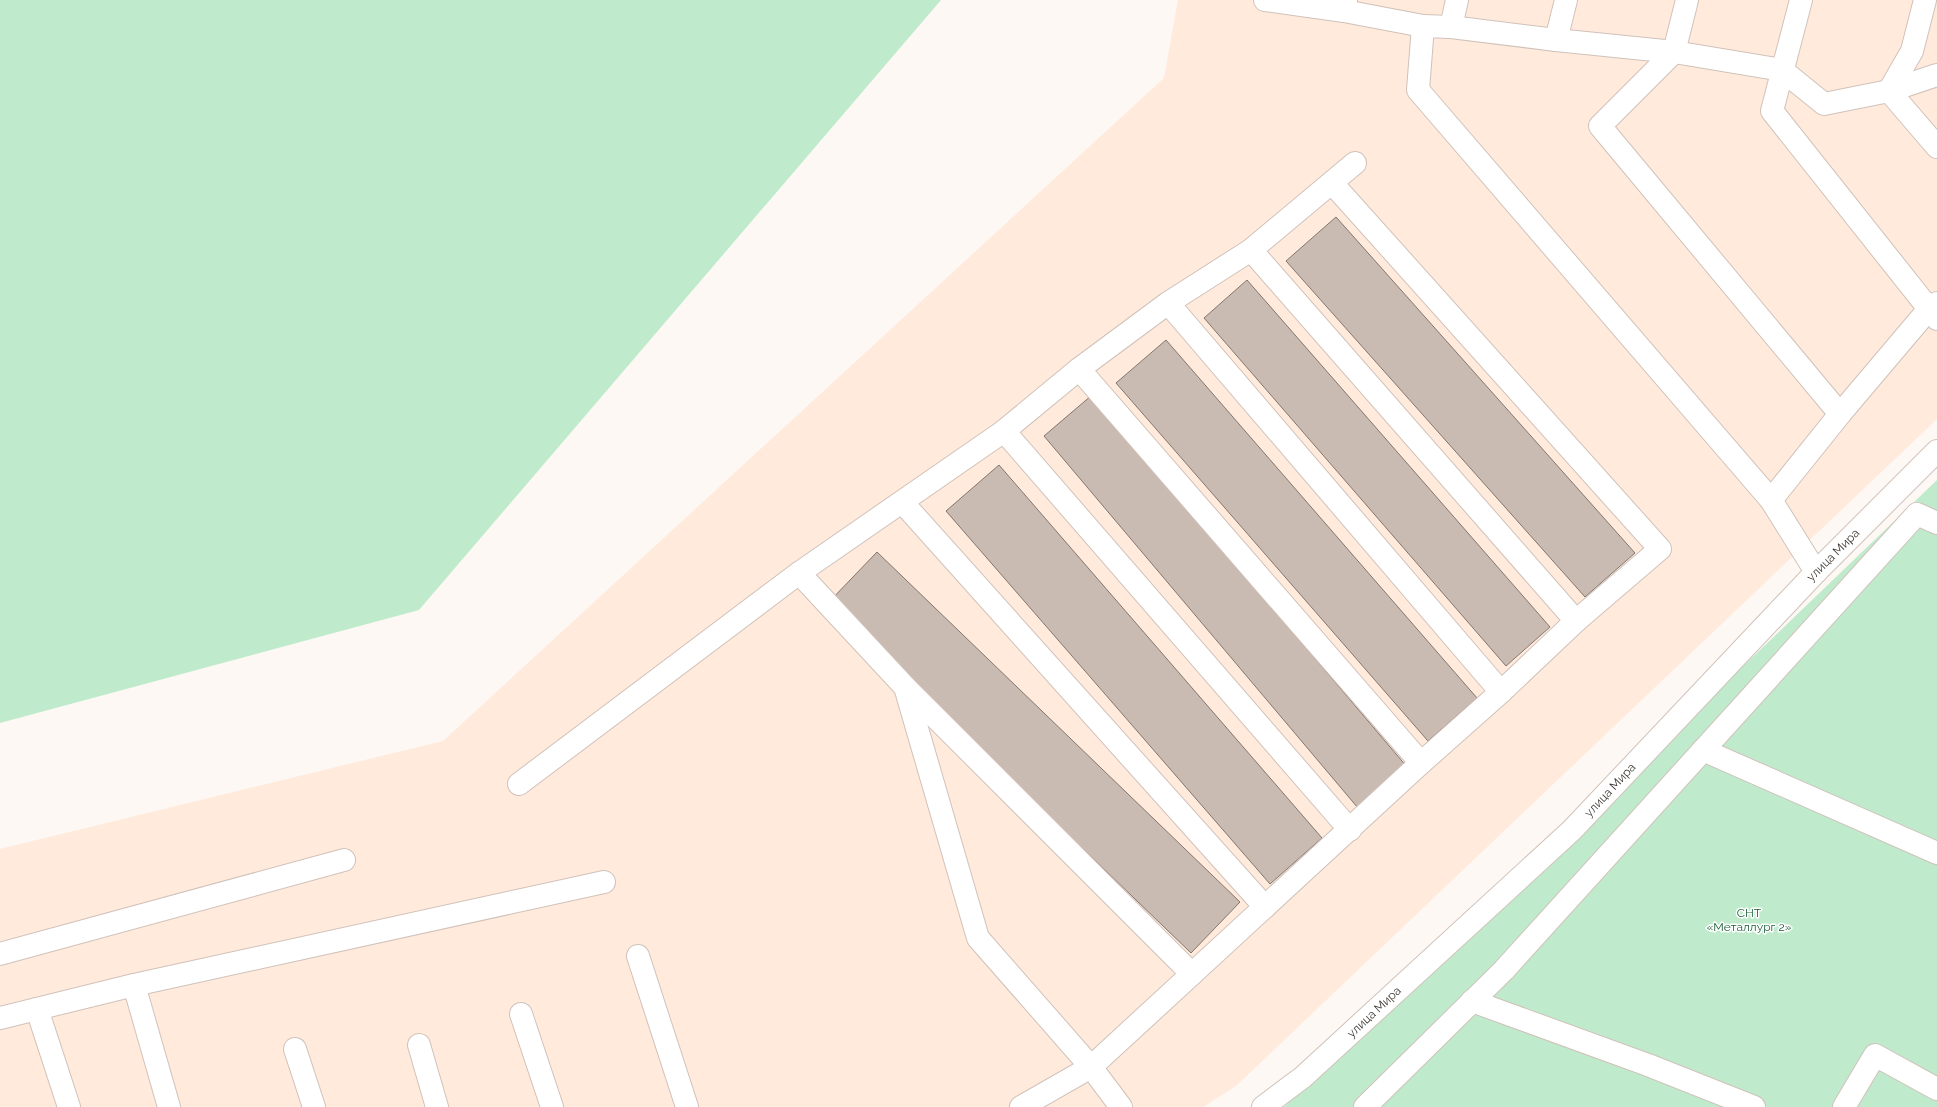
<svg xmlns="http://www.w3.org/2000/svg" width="1937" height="1107" font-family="Raleway,sans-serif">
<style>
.built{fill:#ffeadc}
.green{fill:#bfebcc}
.building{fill:#c9bbb2;stroke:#82766e}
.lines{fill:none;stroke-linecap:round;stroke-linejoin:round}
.minor-casing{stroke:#d0c2ba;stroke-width:24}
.minor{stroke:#fff;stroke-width:22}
.labels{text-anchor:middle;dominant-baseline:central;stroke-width:3;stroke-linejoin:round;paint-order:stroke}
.street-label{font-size:12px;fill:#3c3733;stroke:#fff}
.park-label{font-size:12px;fill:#1b5c37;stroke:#fff}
</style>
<rect width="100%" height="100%" fill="#fdf8f4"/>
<path class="built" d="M1178,0H1937V419L1236,1086L1203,1107H0V849L443,741L1164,78Z"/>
<g class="green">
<path d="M0,0H941L419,610L0,723Z"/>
<path d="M1937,480V1107H1284Z"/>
</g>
<g class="building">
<path d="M1336,217L1635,553L1585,597L1286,261Z"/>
<path d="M1247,280L1550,627L1506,666L1204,318Z"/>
<path d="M1166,340L1477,698L1428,741L1116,383Z"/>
<path d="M1092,395L1407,767L1358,808L1044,436Z"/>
<path d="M999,465L1322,838L1270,884L946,511Z"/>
<path d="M877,552L1240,902L1191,953L828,603Z"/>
</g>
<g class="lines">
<defs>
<g id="minor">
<path d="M1265,0L1344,11L1346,0"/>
<path d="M1457,0L1451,27L1556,40L1566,0"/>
<path d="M1687,0L1674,52L1600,126L1840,414"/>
<path d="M1801,0L1772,111L1937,319"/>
<path d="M1925,0L1912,51L1889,91L1937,147"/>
<path d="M1344,11L1423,26"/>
<path d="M1451,27L1423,26L1418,90L1771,500L1816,572"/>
<path d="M1556,40L1674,52L1782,70L1824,104L1889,91L1937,75"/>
<path d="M1251,250L1576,621"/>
<path d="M1168,303L1501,692"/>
<path d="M1079,369L1421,763"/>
<path d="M1004,431L1350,830"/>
<path d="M1771,500L1840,414L1928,310L1937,303"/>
<path d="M903,503L1265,907"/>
<path d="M799,573L905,687L978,938L1091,1067L1121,1107"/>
<path d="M907,689L1192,974"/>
<path d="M1703,750L1937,853"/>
<path d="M519,784L799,573L1004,431L1079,369L1168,303L1251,250L1355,163"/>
<path d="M0,954L344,860"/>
<path d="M638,956L687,1107"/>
<path d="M134,985L169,1107"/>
<path d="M1472,1001L1648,1065L1754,1107"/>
<path d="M37,1009L69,1107"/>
<path d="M521,1014L552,1107"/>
<path d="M0,1018L134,985L604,882"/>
<path d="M419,1045L437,1107"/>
<path d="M295,1049L314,1107"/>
<path d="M1021,1107L1091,1067L1421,763L1501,692L1576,621L1660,549L1332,183"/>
<path d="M1263,1107L1303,1077L1572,830L1816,572L1937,451"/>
<path d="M1365,1107L1504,970L1917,514L1937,523"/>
<path d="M1844,1107L1875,1055L1937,1089"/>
</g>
</defs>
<use href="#minor" class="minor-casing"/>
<use href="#minor" class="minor"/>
</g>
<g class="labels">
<g class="street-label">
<text transform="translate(1833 555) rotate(-45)">улица Мира</text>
<text transform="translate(1610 790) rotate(-47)">улица Мира</text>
<text transform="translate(1374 1012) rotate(-43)">улица Мира</text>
</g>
<g class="park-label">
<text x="1749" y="913">СНТ<tspan x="1749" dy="14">«Металлург 2»</tspan></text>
</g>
</g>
</svg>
